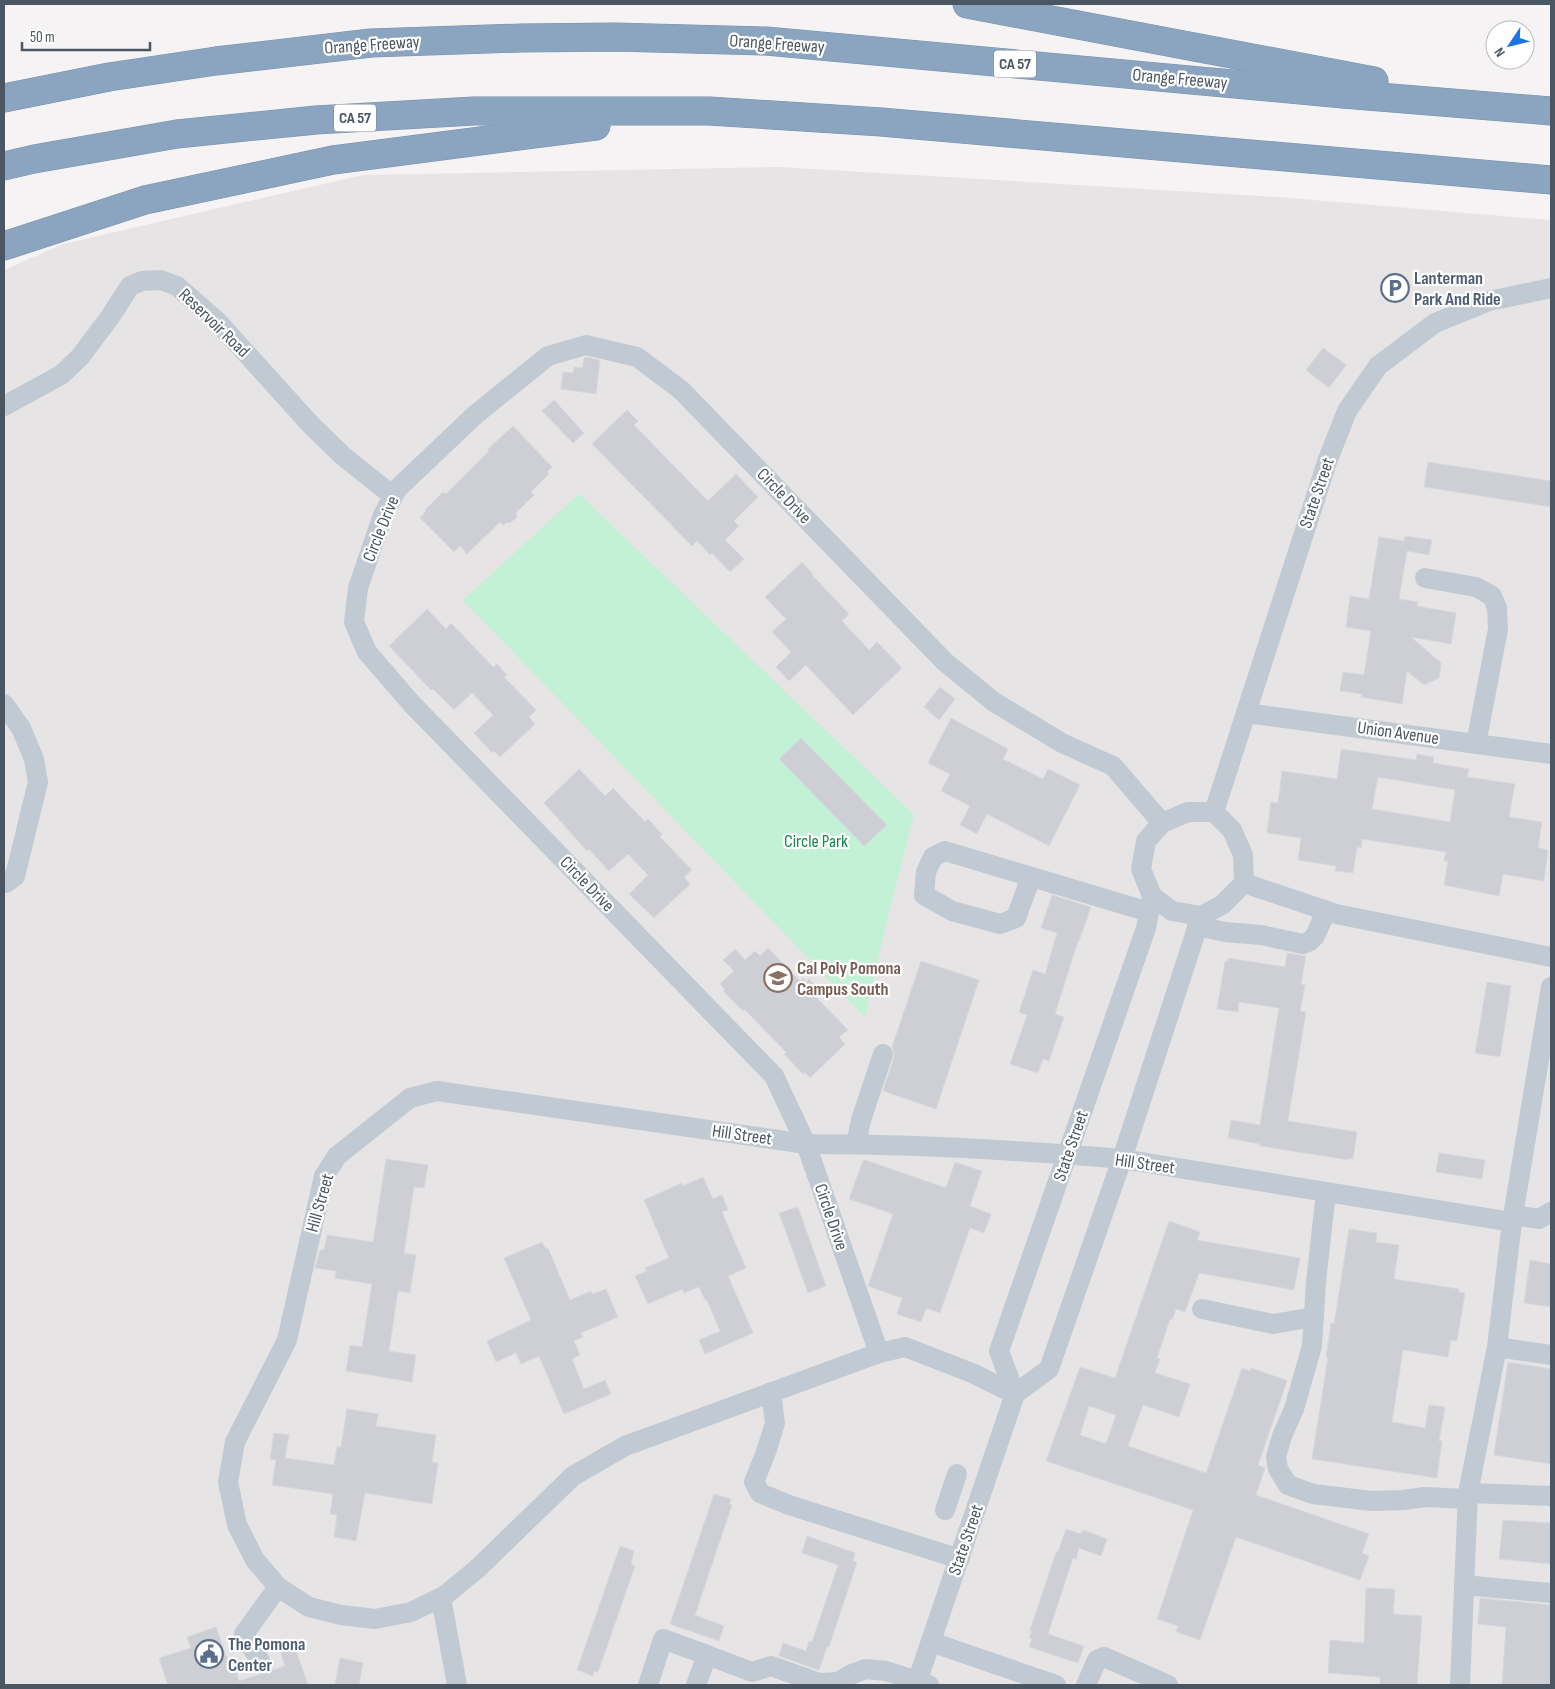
<svg xmlns="http://www.w3.org/2000/svg" width="1555" height="1689" font-family="'Sofia Sans Condensed',sans-serif">
<style>
.education{fill:#e6e4e5}
.green{fill:#c3f1d5}
.building{fill:#cdcfd5;stroke:#d7d9de;fill-rule:evenodd}
.lines{fill:none;stroke-linecap:round;stroke-linejoin:round}
.highway-casing{stroke:#7690ad;stroke-width:29}
.minor{stroke:#c1cad2;stroke-width:20}
.highway{stroke:#8ba5c1;stroke-width:28}
.labels{text-anchor:middle;dominant-baseline:central;stroke-width:4.5;stroke-linejoin:round;paint-order:stroke}
.shield{fill:#fff;stroke:#808990;stroke-width:1}
.shield-label{font-size:16px;font-weight:bold;fill:#4a5661}
.street-label{font-size:18px;fill:#4a5661;stroke:#fff}
.service-label{font-size:18px;font-weight:bold;fill:#4e5e75;stroke:#fff;text-anchor:start}
.park-label{font-size:18px;fill:#17864f;stroke:#fff}
.education-label{font-size:18px;font-weight:bold;fill:#785e54;stroke:#fff;text-anchor:start}
</style>
<rect width="100%" height="100%" fill="#f5f3f3"/>
<path class="education" d="M779,167L1278,197L1551,220V1685H4V270L63,244L363,175Z"/>
<path class="green" d="M579,494L914,815L888,916L865,1017L463,600Z"/>
<g class="building">
<path d="M1323,348L1346,365L1329,388L1306,370Z"/>
<path d="M586,357L600,360L596,394L561,389L563,372L573,373L574,367L582,368L584,358Z"/>
<path d="M554,400L584,433L573,443L542,411Z"/>
<path d="M627,410L638,421L634,425L708,501L736,474L758,497L734,521L739,526L725,540L744,559L730,572L712,553L710,555L697,541L692,546L592,444Z"/>
<path d="M513,426L552,467L547,472L549,474L531,492L534,495L516,513L517,517L510,523L507,522L503,525L500,522L467,554L460,546L454,552L420,518L426,511L425,510L443,492L446,494L489,451L487,450Z"/>
<path d="M1428,462L1551,481V507L1424,487Z"/>
<path d="M1405,536L1432,540L1429,555L1407,551L1399,599L1418,602L1417,606L1456,613L1451,644L1411,637L1441,663L1439,678L1424,685L1407,671L1402,704L1361,697L1362,694L1340,691L1343,672L1364,675L1371,631L1346,627L1350,596L1369,599L1379,537L1404,541Z"/>
<path d="M802,562L813,574L812,575L849,614L842,621L869,650L877,642L902,668L853,715L806,665L789,681L776,667L791,652L772,632L786,619L765,597Z"/>
<path d="M427,609L446,629L451,623L493,667L497,664L507,675L504,677L536,710L529,717L535,724L500,757L494,751L492,753L474,733L493,715L472,693L454,710L433,689L431,690L389,646Z"/>
<path d="M940,687L955,699L939,720L924,707Z"/>
<path d="M951,718L1008,749L1003,759L1043,779L1048,769L1080,785L1049,846L987,814L977,834L960,825L970,806L941,791L950,774L928,763Z"/>
<path d="M801,738L887,825L864,846L779,759Z"/>
<path d="M1341,749L1416,760L1417,754L1434,757L1433,763L1469,769L1467,777L1515,784L1509,817L1542,822L1538,848L1548,850L1544,881L1503,874L1499,896L1444,885L1448,861H1444L1446,852L1362,839L1361,848L1357,847L1353,873L1335,871L1336,866L1298,860L1301,838L1267,833L1271,802L1278,803L1282,771L1337,779ZM1378,777L1455,790L1450,822L1372,809Z"/>
<path d="M579,769L605,796L613,788L645,822L648,819L662,834L660,837L692,870L684,877L690,884L654,918L629,894L648,875L628,854L609,871L589,849L587,851L544,803Z"/>
<path d="M1052,895L1091,907L1079,941H1078L1055,1014L1064,1017L1049,1061L1043,1059L1038,1073L1010,1064L1027,1015L1019,1012L1033,970L1045,974L1057,933L1041,928Z"/>
<path d="M768,948L800,981L803,978L806,982L809,979L818,989L816,991L819,994L816,997L848,1030L839,1037L845,1044L810,1078L805,1072L803,1074L784,1054L786,1052L744,1009L743,1011L723,991L725,990L720,984L734,971L723,960L735,949L745,960L755,951L760,956Z"/>
<path d="M1287,953L1306,956L1301,984L1305,985L1300,1011L1306,1012L1288,1121L1357,1132L1353,1159L1349,1158V1160L1260,1146V1144L1228,1138L1231,1120L1260,1125L1279,1008L1239,1002L1238,1012L1217,1009L1225,961H1228V958L1285,967Z"/>
<path d="M921,961L979,980L936,1109L883,1091L894,1057V1051L892,1047Z"/>
<path d="M1487,982L1511,986L1500,1057L1475,1053Z"/>
<path d="M1439,1153L1485,1160L1482,1179L1436,1172Z"/>
<path d="M386,1159L428,1165L424,1188L414,1187L404,1253L416,1255L410,1293L398,1291L389,1351L416,1355L412,1382L346,1371L350,1345L362,1347L372,1284L335,1278L336,1271L315,1268L320,1250H324L327,1235L373,1242Z"/>
<path d="M865,1160L946,1188L955,1162L982,1171L970,1206L991,1214L984,1233L970,1228L940,1313L926,1308L921,1322L897,1314L902,1298L868,1286L893,1214L849,1199L863,1161Z"/>
<path d="M703,1177L713,1199L722,1195L728,1210L722,1212L746,1268L728,1276L753,1333L705,1354L699,1340L720,1331L707,1300H705L699,1287L684,1293L682,1289L648,1304L635,1276L647,1271L645,1268L669,1258L644,1200L682,1183L683,1186Z"/>
<path d="M798,1207L826,1286L808,1293L779,1213Z"/>
<path d="M1169,1221L1200,1232L1197,1240L1300,1258L1294,1290L1199,1273L1185,1312L1176,1309L1172,1320L1170,1319L1157,1358L1160,1359L1155,1373L1190,1384L1179,1417L1143,1405L1128,1446L1206,1473L1242,1368L1250,1371L1251,1368L1286,1380L1287,1381L1258,1465L1265,1468L1256,1495L1369,1534L1362,1553L1369,1556L1360,1580L1236,1537L1200,1640L1176,1632L1178,1626L1157,1619L1193,1510L1046,1461L1080,1367L1115,1378ZM1089,1406L1116,1415L1106,1444L1080,1435Z"/>
<path d="M1349,1229L1377,1233L1376,1242L1399,1245L1394,1279L1459,1289L1458,1292L1465,1293L1457,1341L1451,1340L1448,1357L1403,1350L1392,1422L1425,1428L1429,1405L1445,1407L1439,1441H1442L1437,1478L1312,1459L1328,1357H1326L1331,1323L1334,1324Z"/>
<path d="M542,1242L546,1249L548,1248L570,1300L591,1291L592,1294L606,1289L618,1317L581,1333L583,1337L574,1341L580,1355L572,1359L584,1389L605,1380L611,1394L564,1414L539,1356L521,1364L516,1353L496,1362L487,1341L531,1320L504,1258Z"/>
<path d="M1530,1260L1551,1264V1307L1524,1303Z"/>
<path d="M1508,1362L1551,1369V1464L1494,1455Z"/>
<path d="M347,1409L378,1414L376,1426L436,1435L432,1462L438,1463L432,1504L365,1493L356,1541L334,1537L337,1515L330,1514L333,1494L272,1485L276,1460L270,1459L274,1433L289,1435L285,1458L334,1465L337,1447H341Z"/>
<path d="M714,1494L731,1499L729,1504L732,1505L695,1615L724,1626L719,1641L670,1624Z"/>
<path d="M1503,1520L1551,1523V1564L1499,1559Z"/>
<path d="M1066,1529L1081,1534L1083,1530L1107,1539L1101,1556L1079,1548L1076,1559L1073,1558L1048,1634L1084,1646L1078,1663L1029,1647L1032,1639L1029,1638L1032,1631L1030,1630L1056,1552H1058Z"/>
<path d="M807,1536L855,1553L853,1561L857,1562L829,1647H827L819,1670L779,1656L783,1643L806,1651L809,1641L812,1642L838,1565L802,1553Z"/>
<path d="M620,1546L634,1551L631,1564L635,1566L598,1672L594,1671L593,1676L577,1670Z"/>
<path d="M1366,1588L1395,1589L1393,1614L1422,1616L1417,1685H1380V1677L1328,1673L1330,1640L1364,1643Z"/>
<path d="M1480,1598L1551,1605V1685H1502L1506,1627L1478,1624Z"/>
<path d="M216,1627L229,1664L233,1663L239,1681L285,1666L278,1644L292,1639L308,1685H168L159,1658L191,1648L187,1637Z"/>
<path d="M340,1658L363,1663L359,1685H335Z"/>
</g>
<g class="lines">
<defs>
<g id="highway">
<path d="M967,4L1374,81"/>
<path d="M4,98L109,77L216,61L371,43L521,38L615,37L766,41L1343,94L1551,111"/>
<path d="M4,166L34,159L177,134L316,120L474,111H709L881,122L1551,180"/>
<path d="M4,246L145,200L333,160L596,126"/>
</g>
</defs>
<use href="#highway" class="highway-casing"/>
<g class="minor">
<path d="M4,406L61,375L80,357L110,317L130,286L142,281L161,280L177,286L217,321L311,425L343,456L393,496"/>
<path d="M1425,578L1476,587L1492,596L1497,608L1498,629L1476,744"/>
<path d="M4,704L21,728L34,759L38,782L15,876L6,883H4"/>
<path d="M1246,713L1551,754"/>
<path d="M1188,812H1214L1232,830L1243,855L1244,883L1222,905L1201,916L1172,911L1152,896L1141,869L1146,841L1162,823Z"/>
<path d="M1214,812L1327,462L1347,411L1378,366L1435,323L1489,301L1551,288"/>
<path d="M1031,877L1016,918L1000,924L952,911L924,895L926,872L933,857L945,851L1149,912"/>
<path d="M1244,883L1336,914L1551,957"/>
<path d="M1197,926L1225,932L1261,935L1303,944L1310,941L1315,936L1326,911"/>
<path d="M856,1144L861,1120L883,1054"/>
<path d="M1326,1192L1316,1282L1312,1346L1294,1409L1282,1436L1276,1457L1278,1469L1288,1485L1313,1494L1372,1501L1403,1500L1425,1497L1467,1499"/>
<path d="M1513,1215L1539,1219L1551,1212"/>
<path d="M1202,1309L1273,1324L1314,1317"/>
<path d="M1497,1347L1551,1355"/>
<path d="M879,1353L806,1144L774,1076L411,703L367,652L354,622L358,588L383,515L397,489L475,415L548,356L586,345L637,357L681,390L945,662L994,702L1062,743L1113,766L1162,823"/>
<path d="M771,1392L775,1423L766,1452L754,1482L760,1493L789,1505L960,1559"/>
<path d="M1015,1394L972,1373L905,1347L879,1353L625,1446L573,1476L477,1569L444,1596L411,1612L375,1619L341,1615L309,1607L278,1587L255,1560L237,1525L228,1482L235,1442L287,1340L324,1176L337,1156L410,1098L437,1091L806,1144C910,1144 1018,1150 1122,1159L1512,1222"/>
<path d="M1015,1394L999,1351L1146,928L1152,896"/>
<path d="M1468,1493L1551,1496"/>
<path d="M945,1510L957,1474"/>
<path d="M1464,1585L1551,1593"/>
<path d="M441,1598L457,1685"/>
<path d="M931,1642L1056,1685"/>
<path d="M260,1661L244,1634L278,1587"/>
<path d="M648,1685L663,1639L707,1655"/>
<path d="M696,1685L707,1655L752,1672L771,1666L819,1683L838,1682L852,1674L866,1669L886,1671L929,1685"/>
<path d="M916,1685L1015,1394L1049,1369L1122,1159L1201,916"/>
<path d="M1086,1685L1097,1660L1104,1657L1168,1685"/>
<path d="M1460,1685L1468,1493L1497,1347L1512,1222L1551,987"/>
</g>
<use href="#highway" class="highway"/>
</g>
<defs>
<symbol id="parking-ring" viewBox="-11 -11 22 22"><circle r="9.5" fill="#fff" stroke="#5c6f8a" stroke-width="1.5"/><path d="M-3.5-5.5H1a3.5 3.5 0 0 1 0 7H-1V5.5H-3.5ZM-1-3.4V-.6H.8a1.4 1.4 0 0 0 0-2.8Z" fill="#5c6f8a"/></symbol>
<symbol id="university-ring" viewBox="-11 -11 22 22"><circle r="9.5" fill="#fff" stroke="#8d6e63" stroke-width="1.5"/><path d="M0-5L7-2L0 1L-7-2ZM-4 1L0 2.5L4 1V4Q0 6-4 4Z" fill="#8d6e63"/></symbol>
<symbol id="civic-ring" viewBox="-11 -11 22 22"><circle r="9.5" fill="#fff" stroke="#5c6f8a" stroke-width="1.5"/><path d="M-.6-6.5H3V-4.5H.6V-3L4-1V1h2V6H-6V1h2V-1L-.6-3ZM-1.2 2.5V6h2.4V2.5Z" fill="#5c6f8a"/></symbol>
</defs>
<g fill-rule="evenodd">
<use href="#parking-ring" x="1379" y="272" width="32" height="32"/>
<use href="#university-ring" x="762" y="962" width="32" height="32"/>
<use href="#civic-ring" x="193" y="1638" width="32" height="32"/>
</g>
<g class="labels">
<g class="shield">
<rect x="994" y="50.5" width="42" height="27" rx="4"/>
<rect x="334" y="104.5" width="42" height="27" rx="4"/>
</g>
<g class="shield-label">
<text x="1015" y="64">CA 57</text>
<text x="355" y="118">CA 57</text>
</g>
<g class="street-label">
<text transform="translate(777 44) rotate(4)">Orange Freeway</text>
<text transform="translate(372 45) rotate(-4)">Orange Freeway</text>
<text transform="translate(1180 79) rotate(5)">Orange Freeway</text>
<text transform="translate(214 323) rotate(44)">Reservoir Road</text>
<text transform="translate(1317 493) rotate(-71)">State Street</text>
<text transform="translate(784 496) rotate(46)">Circle Drive</text>
<text transform="translate(381 529) rotate(-68)">Circle Drive</text>
<text transform="translate(1398 733) rotate(8)">Union Avenue</text>
<text transform="translate(587 884) rotate(46)">Circle Drive</text>
<text transform="translate(742 1135) rotate(8)">Hill Street</text>
<text transform="translate(1071 1146) rotate(-71)">State Street</text>
<text transform="translate(1145 1164) rotate(8)">Hill Street</text>
<text transform="translate(320 1203) rotate(-74)">Hill Street</text>
<text transform="translate(831 1217) rotate(71)">Circle Drive</text>
<text transform="translate(966 1540) rotate(-71)">State Street</text>
</g>
<g class="service-label">
<text x="1414" y="278">Lanterman<tspan x="1414" dy="21">Park And Ride</tspan></text>
<text x="228" y="1644">The Pomona<tspan x="228" dy="21">Center</tspan></text>
</g>
<g class="park-label">
<text x="816" y="841">Circle Park</text>
</g>
<g class="education-label">
<text x="797" y="968">Cal Poly Pomona<tspan x="797" dy="21">Campus South</tspan></text>
</g>
</g>
<rect width="1555" height="1689" fill="none" stroke="#4a5661" stroke-width="10"/>
<g transform="translate(1510 45) rotate(235)"><circle r="24" fill="#ffffff" stroke="#b7bbc0"/>
<path d="M0-4L9 19L0 12L-9 19Z" fill="#1a73e8"/>
<text y="-8" font-size="14" font-weight="bold" text-anchor="middle" fill="#4a5661">N</text>
</g>
<path d="M22 42v8h128v-8" fill="none" stroke="#4a5661" stroke-width="2.5"/>
<text x="30" y="42" font-size="15" fill="#4a5661" stroke="#ffffff" stroke-width="4" paint-order="stroke">50 m</text>
</svg>
